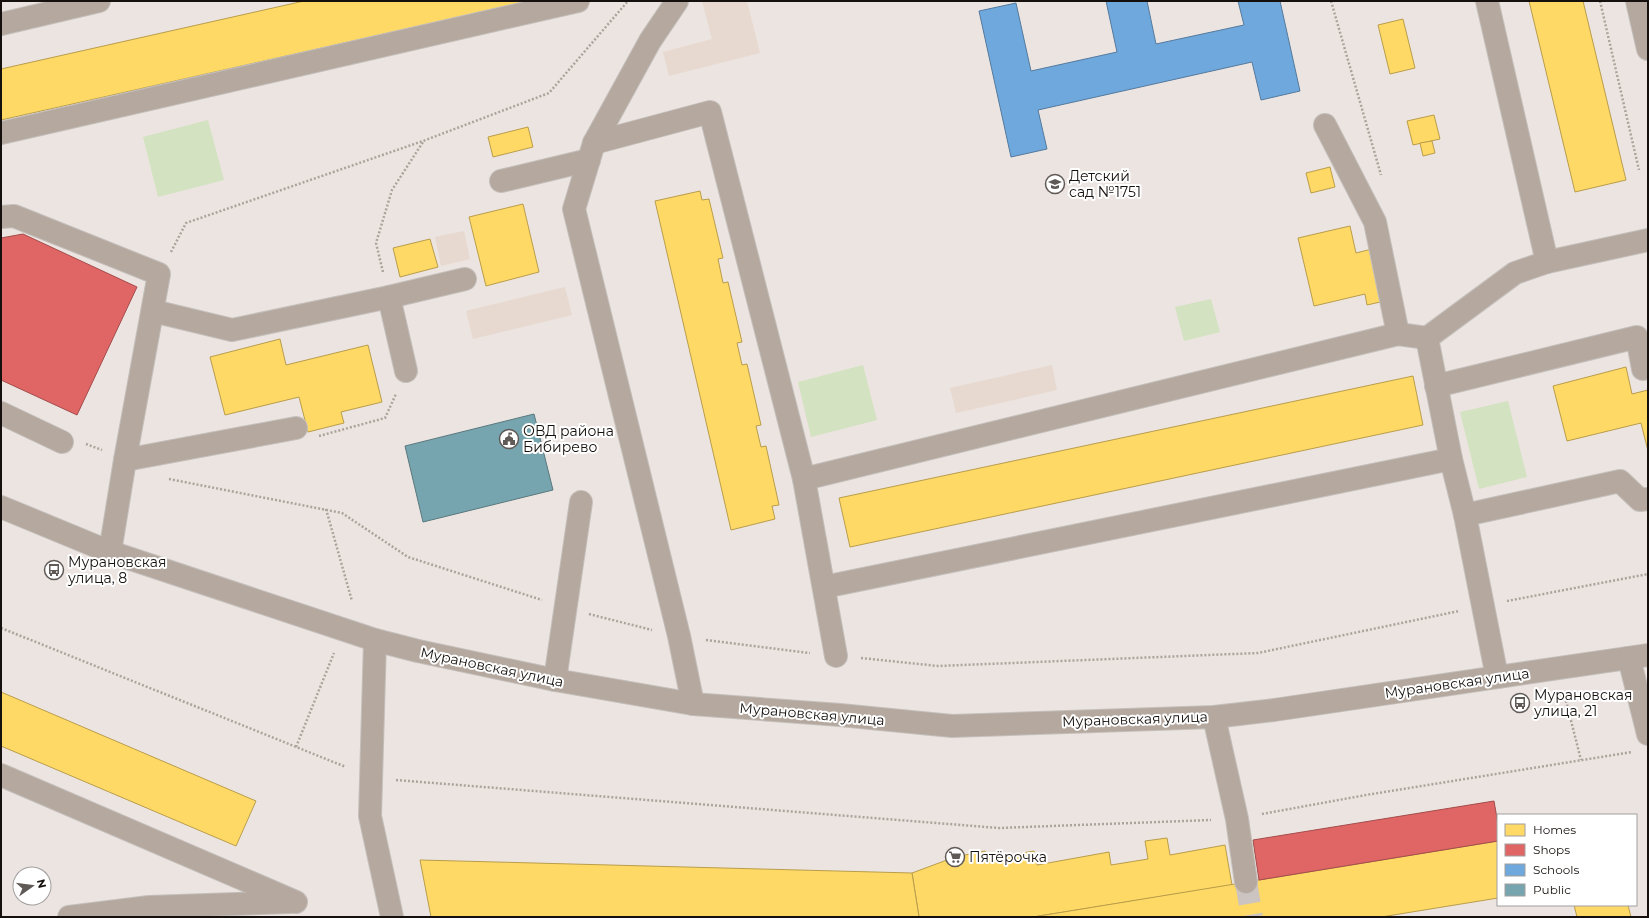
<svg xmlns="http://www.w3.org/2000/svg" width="1649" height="918" font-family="Montserrat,sans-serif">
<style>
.industrial{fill:#e7d9cf}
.green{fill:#d3e2c0}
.homes{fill:#ffd966;stroke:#b99d4b}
.shops{fill:#e06666;stroke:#a34c4b}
.schools{fill:#6fa8dc;stroke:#547a9e}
.public{fill:#76a5af;stroke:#59787e}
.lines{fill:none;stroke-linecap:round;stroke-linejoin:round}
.minor-tunnel{stroke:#ccc4c0;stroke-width:22;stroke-dasharray:22 11;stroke-linecap:butt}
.minor-casing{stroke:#c4bfbb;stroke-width:24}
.path{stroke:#aca39b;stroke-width:2.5;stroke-dasharray:2 2;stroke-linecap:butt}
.minor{stroke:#b5a89f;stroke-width:22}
.labels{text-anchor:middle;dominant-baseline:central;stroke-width:4;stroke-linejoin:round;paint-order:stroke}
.poi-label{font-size:14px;fill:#15100d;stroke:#fff;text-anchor:start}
.street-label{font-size:14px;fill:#15100d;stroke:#fff}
</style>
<rect width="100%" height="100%" fill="#ece4e0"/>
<g class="industrial">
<path d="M702,1H747L760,53L669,76L663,52L712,39Z"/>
<path d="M464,231L470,259L441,266L435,237Z"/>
<path d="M565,287L572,315L473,339L466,311Z"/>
<path d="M1052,365L1057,390L956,413L950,388Z"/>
</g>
<g class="green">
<path d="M208,120L224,180L158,197L143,137Z"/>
<path d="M1211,299L1220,332L1184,341L1175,307Z"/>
<path d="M863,365L877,420L811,437L798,382Z"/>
<path d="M1508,401L1527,477L1479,489L1460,412Z"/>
</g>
<g class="homes">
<path d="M304,1H531L1,120V69Z"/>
<path d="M1529,1H1583L1626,180L1575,192Z"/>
<path d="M1403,19L1415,68L1390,74L1378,25Z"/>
<path d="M1434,115L1440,139L1413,145L1407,121Z"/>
<path d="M528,127L533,147L493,157L488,137Z"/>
<path d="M1432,141L1435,153L1423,156L1420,143Z"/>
<path d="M1330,167L1335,187L1311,193L1306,173Z"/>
<path d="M700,191L702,200L709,199L723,258L718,259L723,283L728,282L742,342L737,343L742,365L747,364L761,425L756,426L761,447L766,446L779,505L772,506L775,519L731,530L655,201Z"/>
<path d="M523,204L539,272L486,286L469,217Z"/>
<path d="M1350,226L1356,253L1376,248L1389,300L1367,305L1365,294L1314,306L1298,238Z"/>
<path d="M430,239L438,267L400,277L393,248Z"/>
<path d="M280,339L286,365L368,345L382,402L341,412L344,423L308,432L299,397L225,415L210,357Z"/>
<path d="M1626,367L1632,394L1648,390V451L1641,423L1567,441L1553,386Z"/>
<path d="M1413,376L1423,425L850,547L839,498Z"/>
<path d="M1,692L256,801L236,846L1,746Z"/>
<path d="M1167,838L1170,855L1225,845L1232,885L1033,917H919L912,873L955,857L985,851L987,859L1034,851L1037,865L1109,852L1111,865L1148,859L1145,841Z"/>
<path d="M1498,841V898L1381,917H1033Z"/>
<path d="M420,860L912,873L919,917H431Z"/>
<path d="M1574,905H1628L1631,917H1577Z"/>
</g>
<g class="shops">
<path d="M23,234L137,287L77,415L1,380V238Z"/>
<path d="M1494,801L1498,824V841L1259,880L1253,840Z"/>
</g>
<path class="schools" d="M1106,1H1147L1156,44L1244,25L1238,1H1280L1300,91L1261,100L1252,62L1038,110L1047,149L1011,157L979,11L1016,3L1031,71L1117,52Z"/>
<path class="public" d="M534,414L553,490L423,522L405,446Z"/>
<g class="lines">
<path class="minor-tunnel" d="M1246,882L1252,917"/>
<defs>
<g id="minor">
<path d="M677,1L650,41L594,143L574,209L679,636L693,704"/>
<path d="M1487,1L1547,262"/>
<path d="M1637,1L1648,49"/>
<path d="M1,24L99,1"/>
<path d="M1325,125L1375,222L1398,334"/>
<path d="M1,133L578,1"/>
<path d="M594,143L710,112L804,479L1398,334L1427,338L1515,273L1547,262L1648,240"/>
<path d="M501,181L589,160"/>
<path d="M1,217L14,216L159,274L125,460L110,552"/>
<path d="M389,297L406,371"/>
<path d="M153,311L232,330L389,297L465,279"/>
<path d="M1427,338L1451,459L1465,515L1497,677"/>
<path d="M1436,386L1637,337L1643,369"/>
<path d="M1,413L62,442"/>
<path d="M125,460L296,428"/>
<path d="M804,479L836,656"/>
<path d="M1,507L110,552L375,640L418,651L555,680L693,704L840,715L952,726L1214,717L1274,710L1648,655"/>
<path d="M1465,515L1620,481L1640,500L1648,499"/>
<path d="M824,587L1451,459"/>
<path d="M375,640L370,816L392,917"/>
<path d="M1629,658L1648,734"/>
<path d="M555,680L581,502"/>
<path d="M1214,717L1237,819L1246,882"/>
<path d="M1,775L296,902"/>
<path d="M69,917L149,907L290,902"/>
</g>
</defs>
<use href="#minor" class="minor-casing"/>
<g class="path">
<path d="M1331,1L1381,175"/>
<path d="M1600,1L1639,170"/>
<path d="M171,252L186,223L423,141L549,93L628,1"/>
<path d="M383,272L376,243L392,190L423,142"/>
<path d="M319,436L385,418L396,394"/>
<path d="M86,444L102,450"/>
<path d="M169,479L342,513L408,557L542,600"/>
<path d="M326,509L352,601"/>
<path d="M1507,601L1648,574"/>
<path d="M589,614L652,630"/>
<path d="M1,628L346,767"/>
<path d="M706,640L810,653"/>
<path d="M861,658L938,666L1258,653L1459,611"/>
<path d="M1564,693L1581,760"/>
<path d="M296,747L334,653"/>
<path d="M396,780L999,828L1211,820"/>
<path d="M1262,814L1366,795L1632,752"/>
</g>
<use href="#minor" class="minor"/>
</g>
<defs>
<symbol id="school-ring" viewBox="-11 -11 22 22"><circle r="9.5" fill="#fff" stroke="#605a57" stroke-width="1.5"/><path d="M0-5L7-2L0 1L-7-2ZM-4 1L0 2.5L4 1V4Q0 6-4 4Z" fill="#605a57"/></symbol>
<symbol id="civic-ring" viewBox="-11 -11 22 22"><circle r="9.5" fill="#fff" stroke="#605a57" stroke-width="1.5"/><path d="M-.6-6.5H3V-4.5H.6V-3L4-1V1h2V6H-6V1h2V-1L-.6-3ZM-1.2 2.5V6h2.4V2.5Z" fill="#605a57"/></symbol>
<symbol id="bus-ring" viewBox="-11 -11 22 22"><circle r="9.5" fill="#fff" stroke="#605a57" stroke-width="1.5"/><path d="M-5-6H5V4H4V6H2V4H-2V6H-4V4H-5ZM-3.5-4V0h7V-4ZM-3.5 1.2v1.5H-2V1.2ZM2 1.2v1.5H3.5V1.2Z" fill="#605a57"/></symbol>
<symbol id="supermarket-ring" viewBox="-11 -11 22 22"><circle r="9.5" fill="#fff" stroke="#605a57" stroke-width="1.5"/><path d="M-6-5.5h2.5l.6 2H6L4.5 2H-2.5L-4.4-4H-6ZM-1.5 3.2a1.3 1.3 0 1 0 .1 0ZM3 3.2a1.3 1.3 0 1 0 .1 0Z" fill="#605a57"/></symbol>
</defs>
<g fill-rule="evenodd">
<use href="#school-ring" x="1044" y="173" width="22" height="22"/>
<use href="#civic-ring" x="498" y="428" width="22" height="22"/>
<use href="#bus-ring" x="43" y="559" width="22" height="22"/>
<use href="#bus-ring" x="1509" y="692" width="22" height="22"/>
<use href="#supermarket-ring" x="944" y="846" width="22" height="22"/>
</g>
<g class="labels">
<g class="poi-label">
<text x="1069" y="176">Детский<tspan x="1069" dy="16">сад №1751</tspan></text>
<text x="523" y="431">ОВД района<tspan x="523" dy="16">Бибирево</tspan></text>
<text x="68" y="562">Мурановская<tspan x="68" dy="16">улица, 8</tspan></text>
<text x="1534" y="695">Мурановская<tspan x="1534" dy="16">улица, 21</tspan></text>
<text x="969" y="857">Пятёрочка</text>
</g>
<g class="street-label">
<text transform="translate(492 667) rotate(12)">Мурановская улица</text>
<text transform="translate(1457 683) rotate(-8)">Мурановская улица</text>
<text transform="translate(812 714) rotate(5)">Мурановская улица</text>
<text transform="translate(1135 719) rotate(-2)">Мурановская улица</text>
</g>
</g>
<rect width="1649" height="918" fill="none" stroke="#15100d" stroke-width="4"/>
<rect x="1497" y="814" width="140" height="92" fill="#ffffff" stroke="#a19f9e"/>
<rect x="1505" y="824" width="20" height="12" fill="#ffd966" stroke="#a19f9e"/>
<text x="1533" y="834" font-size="12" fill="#15100d">Homes</text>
<rect x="1505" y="844" width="20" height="12" fill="#e06666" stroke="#a19f9e"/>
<text x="1533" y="854" font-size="12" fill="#15100d">Shops</text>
<rect x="1505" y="864" width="20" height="12" fill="#6fa8dc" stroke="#a19f9e"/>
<text x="1533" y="874" font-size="12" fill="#15100d">Schools</text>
<rect x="1505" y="884" width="20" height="12" fill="#76a5af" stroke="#a19f9e"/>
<text x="1533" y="894" font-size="12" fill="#15100d">Public</text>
<g transform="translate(32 886) rotate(76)"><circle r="19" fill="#ffffff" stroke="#a19f9e"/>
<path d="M0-3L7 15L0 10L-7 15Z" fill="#605a57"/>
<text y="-6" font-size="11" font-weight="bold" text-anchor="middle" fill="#15100d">N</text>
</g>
</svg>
